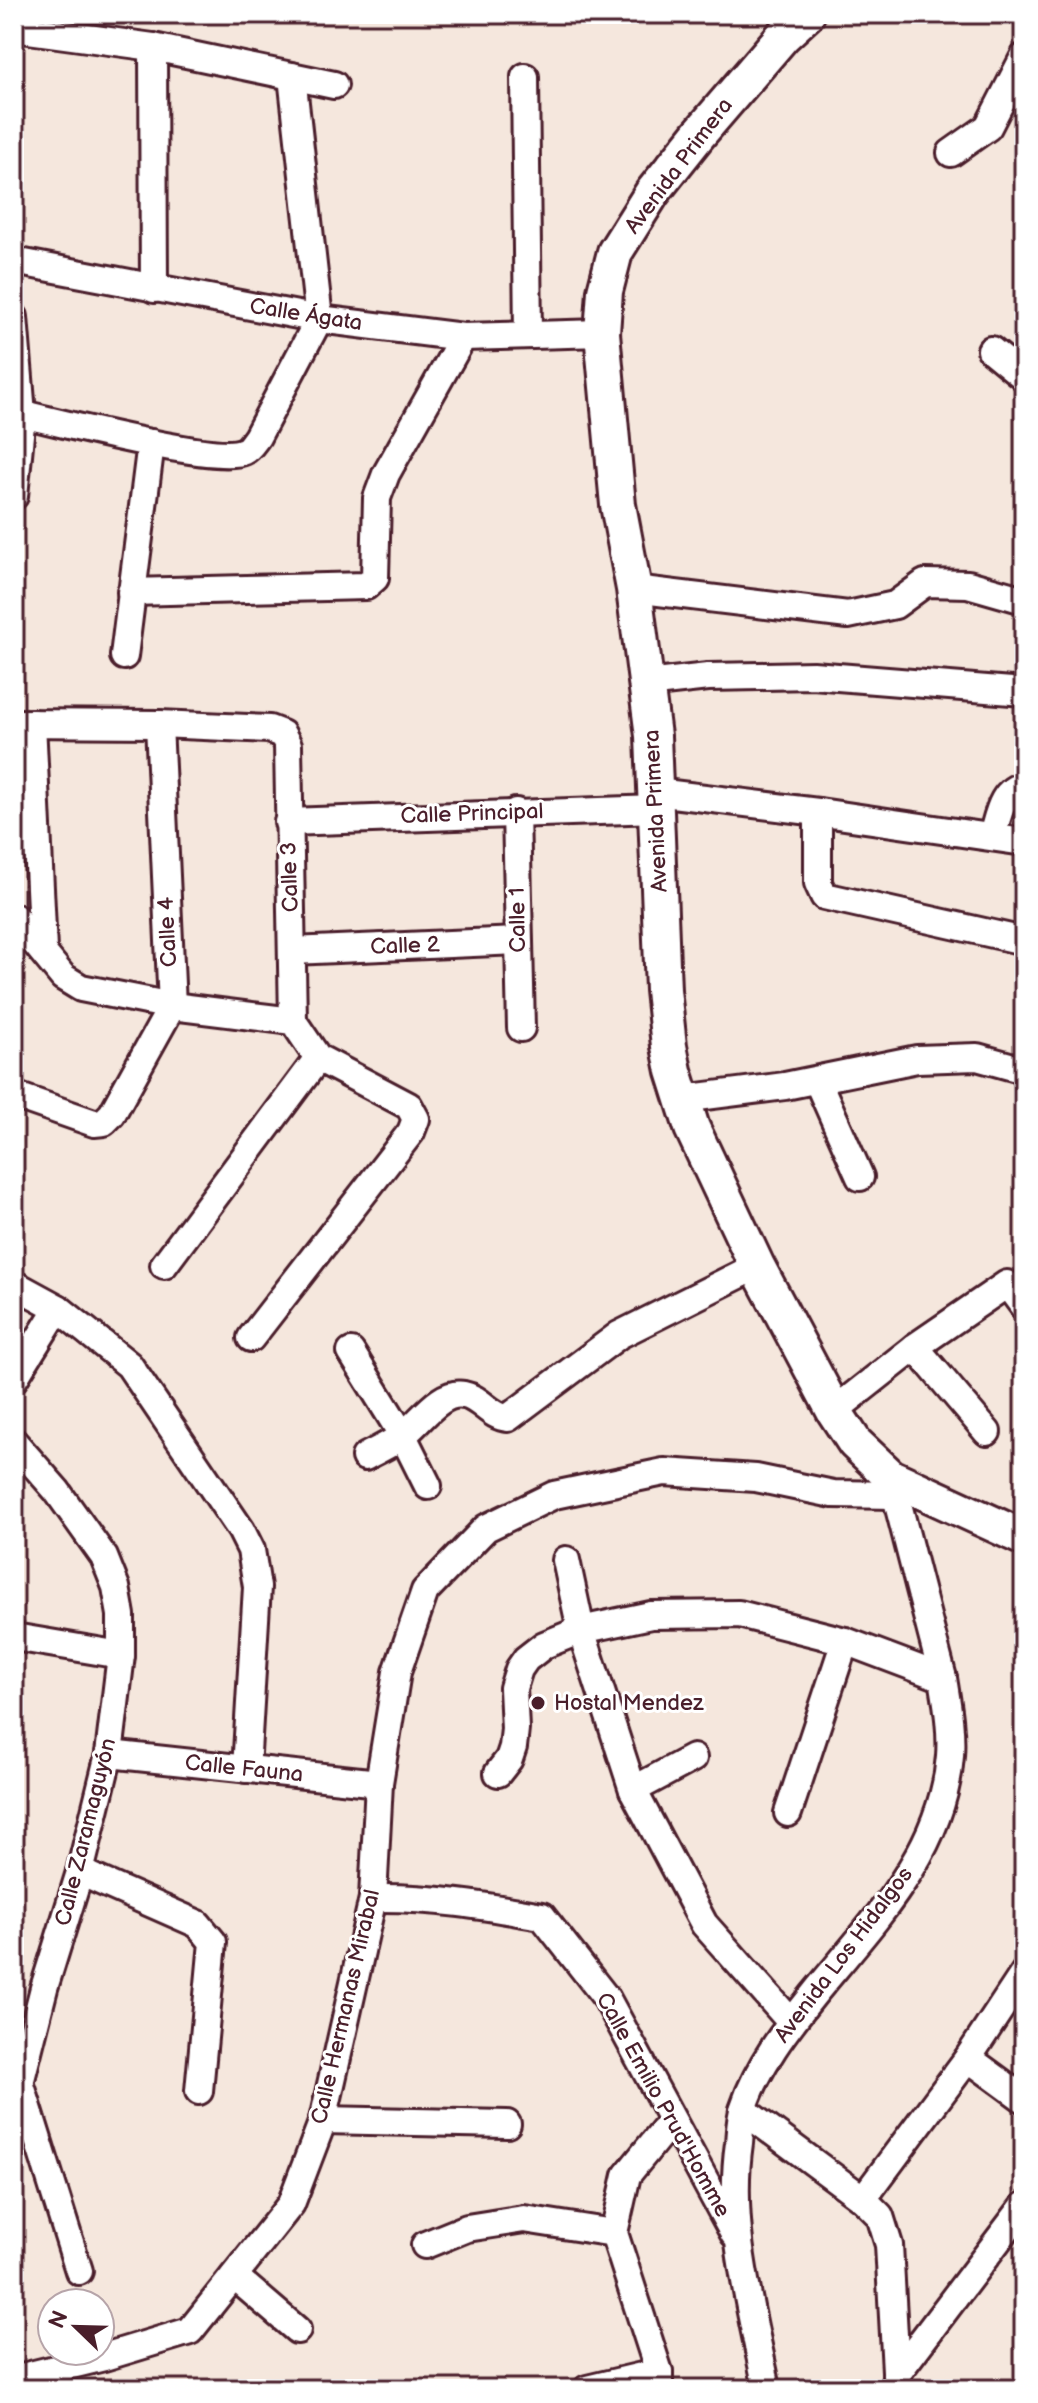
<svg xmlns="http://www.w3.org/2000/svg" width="1038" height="2403" font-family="'Balsamiq Sans',sans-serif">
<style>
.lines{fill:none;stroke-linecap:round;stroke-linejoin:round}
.minor-casing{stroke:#4a1f2b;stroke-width:32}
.major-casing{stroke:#4a1f2b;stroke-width:40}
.minor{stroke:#fff;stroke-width:26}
.major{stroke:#fff;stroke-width:34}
.poi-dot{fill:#4a1f2b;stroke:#fff;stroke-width:3}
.labels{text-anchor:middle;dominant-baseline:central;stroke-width:6;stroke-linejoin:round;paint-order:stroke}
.street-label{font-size:22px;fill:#4a1f2b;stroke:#fff}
.poi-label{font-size:22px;fill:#4a1f2b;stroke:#fff;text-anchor:start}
</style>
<rect width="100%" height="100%" fill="#f5e7dd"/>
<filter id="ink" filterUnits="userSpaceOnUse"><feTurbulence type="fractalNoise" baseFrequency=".0125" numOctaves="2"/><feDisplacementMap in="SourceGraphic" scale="16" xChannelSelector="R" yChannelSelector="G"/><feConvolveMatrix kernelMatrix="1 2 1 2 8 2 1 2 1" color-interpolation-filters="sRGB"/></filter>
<g filter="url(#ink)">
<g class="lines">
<defs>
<g id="minor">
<path d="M14,28L153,47L334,85"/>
<path d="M153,47L154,289"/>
<path d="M525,77L528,335"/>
<path d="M951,153L988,127L1024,57"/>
<path d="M14,261L319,319L463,337L602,333"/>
<path d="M14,317L22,414L14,496"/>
<path d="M991,350L1024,377"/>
<path d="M22,414C58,422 218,464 244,451C249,449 254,441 257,437L319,319L292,76"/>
<path d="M634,589L848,615L895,605L925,583L968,584L1024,600"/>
<path d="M131,592L366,586L375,578L377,498L386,474L463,337"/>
<path d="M124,656L151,443"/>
<path d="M646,684L708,677L813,675L1024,692"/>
<path d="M14,723L159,724L269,729L282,734L288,745L293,1021"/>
<path d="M32,723L43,950"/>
<path d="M656,792L818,812L1024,842"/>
<path d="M516,812L521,1028"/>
<path d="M818,812V883L824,896L1024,941"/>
<path d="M288,822L657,809"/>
<path d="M992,836C998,817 1001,789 1024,786"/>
<path d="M14,917L63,977L81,988L172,1006L293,1021L318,1058L409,1106L416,1119L411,1132L251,1338"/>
<path d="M292,951L518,941"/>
<path d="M817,1080L860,1177"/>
<path d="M14,1095L94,1123L104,1122L112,1114L172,1006L159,724"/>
<path d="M682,1099L785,1086L917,1059L977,1057L1024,1070"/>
<path d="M164,1265L318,1058"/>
<path d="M14,1284L58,1308L129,1365L241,1530L251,1550L257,1587L246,1769"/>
<path d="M915,1347L987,1432"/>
<path d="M351,1352L403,1436L428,1486"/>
<path d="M14,1379L58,1308"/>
<path d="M834,1411L915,1347L1007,1284L1024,1307"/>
<path d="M14,1442L57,1491L104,1557L116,1587L121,1615V1655L109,1754L80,1872L44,1988L14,2107"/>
<path d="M365,1457C377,1450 392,1444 403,1435C420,1423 440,1390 464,1395C481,1398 490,1417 508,1418L619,1335L757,1266"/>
<path d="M566,1560L581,1630L633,1790L704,1924L791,2022"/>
<path d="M14,1637L121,1655"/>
<path d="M109,1754L379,1783"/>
<path d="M498,1773L509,1759L513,1747L515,1729L513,1688L519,1669L526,1659L544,1645L581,1630L651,1615L739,1614L845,1641L943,1678"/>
<path d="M633,1790L693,1758"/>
<path d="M788,1813L845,1641"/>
<path d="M80,1872L198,1924L213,1942L199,2091"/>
<path d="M373,1898C431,1897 485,1906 542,1916L607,1999L734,2234"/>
<path d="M968,2058L1024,2099"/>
<path d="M20,2082L79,2271"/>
<path d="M743,2110L863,2199L880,2216L889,2245L897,2389"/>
<path d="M323,2120L507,2124"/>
<path d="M863,2199L968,2058L1024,1973"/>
<path d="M425,2245L467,2228L524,2219L614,2233"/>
<path d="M234,2276L297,2330"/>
<path d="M896,2375L1024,2206"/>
<path d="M14,2379L104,2357L190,2331L291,2204L323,2120L373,1898L379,1783L397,1672L425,1591L486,1528L554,1495L664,1472L756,1478L833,1494L895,1495"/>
<path d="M587,2389L659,2372"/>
<path d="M659,2389V2372L614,2233L627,2175L671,2121"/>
<path d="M767,2389C751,2308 727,2226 739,2143C740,2132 740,2119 744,2107C758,2065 786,2029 814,1994C871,1924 943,1852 950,1756C952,1730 947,1703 943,1678L891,1477"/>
</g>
<path id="major" d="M807,14L783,36L699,134L652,193L615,252L605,291L602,333L618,505L634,589L653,736L663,990L669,1046L674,1071L692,1128L757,1266L834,1411L855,1443L891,1477L1024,1538"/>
</defs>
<use href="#minor" class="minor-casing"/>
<use href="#major" class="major-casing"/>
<use href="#minor" class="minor"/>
<use href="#major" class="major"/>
</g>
</g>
<circle class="poi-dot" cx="538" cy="1703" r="8"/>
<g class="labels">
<g class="street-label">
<text transform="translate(679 166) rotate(-53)">Avenida Primera</text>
<text transform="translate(306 315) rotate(9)">Calle Ágata</text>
<text transform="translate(656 811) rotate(-93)">Avenida Primera</text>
<text transform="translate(472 814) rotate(-2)">Calle Principal</text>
<text transform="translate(290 877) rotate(-92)">Calle 3</text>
<text transform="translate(518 920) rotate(-91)">Calle 1</text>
<text transform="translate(168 932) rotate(-93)">Calle 4</text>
<text transform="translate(405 946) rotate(-2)">Calle 2</text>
<text transform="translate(244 1769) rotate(6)">Calle Fauna</text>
<text transform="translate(86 1832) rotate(-76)">Calle Zaramaguyón</text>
<text transform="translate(844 1955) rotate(-53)">Avenida Los Hidalgos</text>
<text transform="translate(346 2007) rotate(-77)">Calle Hermanas Mirabal</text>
<text transform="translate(663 2105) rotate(61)">Calle Emilio Prud'Homme</text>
</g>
<g class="poi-label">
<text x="554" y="1703">Hostal Mendez</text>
</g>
</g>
<rect width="1038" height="2403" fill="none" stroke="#fff" stroke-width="48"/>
<rect x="24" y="24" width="990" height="2355" fill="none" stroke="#4a1f2b" stroke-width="3" filter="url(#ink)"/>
<g transform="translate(76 2327) rotate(293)"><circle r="38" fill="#ffffff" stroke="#b7a5aa" stroke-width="2"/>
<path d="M0-6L14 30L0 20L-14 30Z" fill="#4a1f2b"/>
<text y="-12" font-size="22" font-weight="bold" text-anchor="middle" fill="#4a1f2b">N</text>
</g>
</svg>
